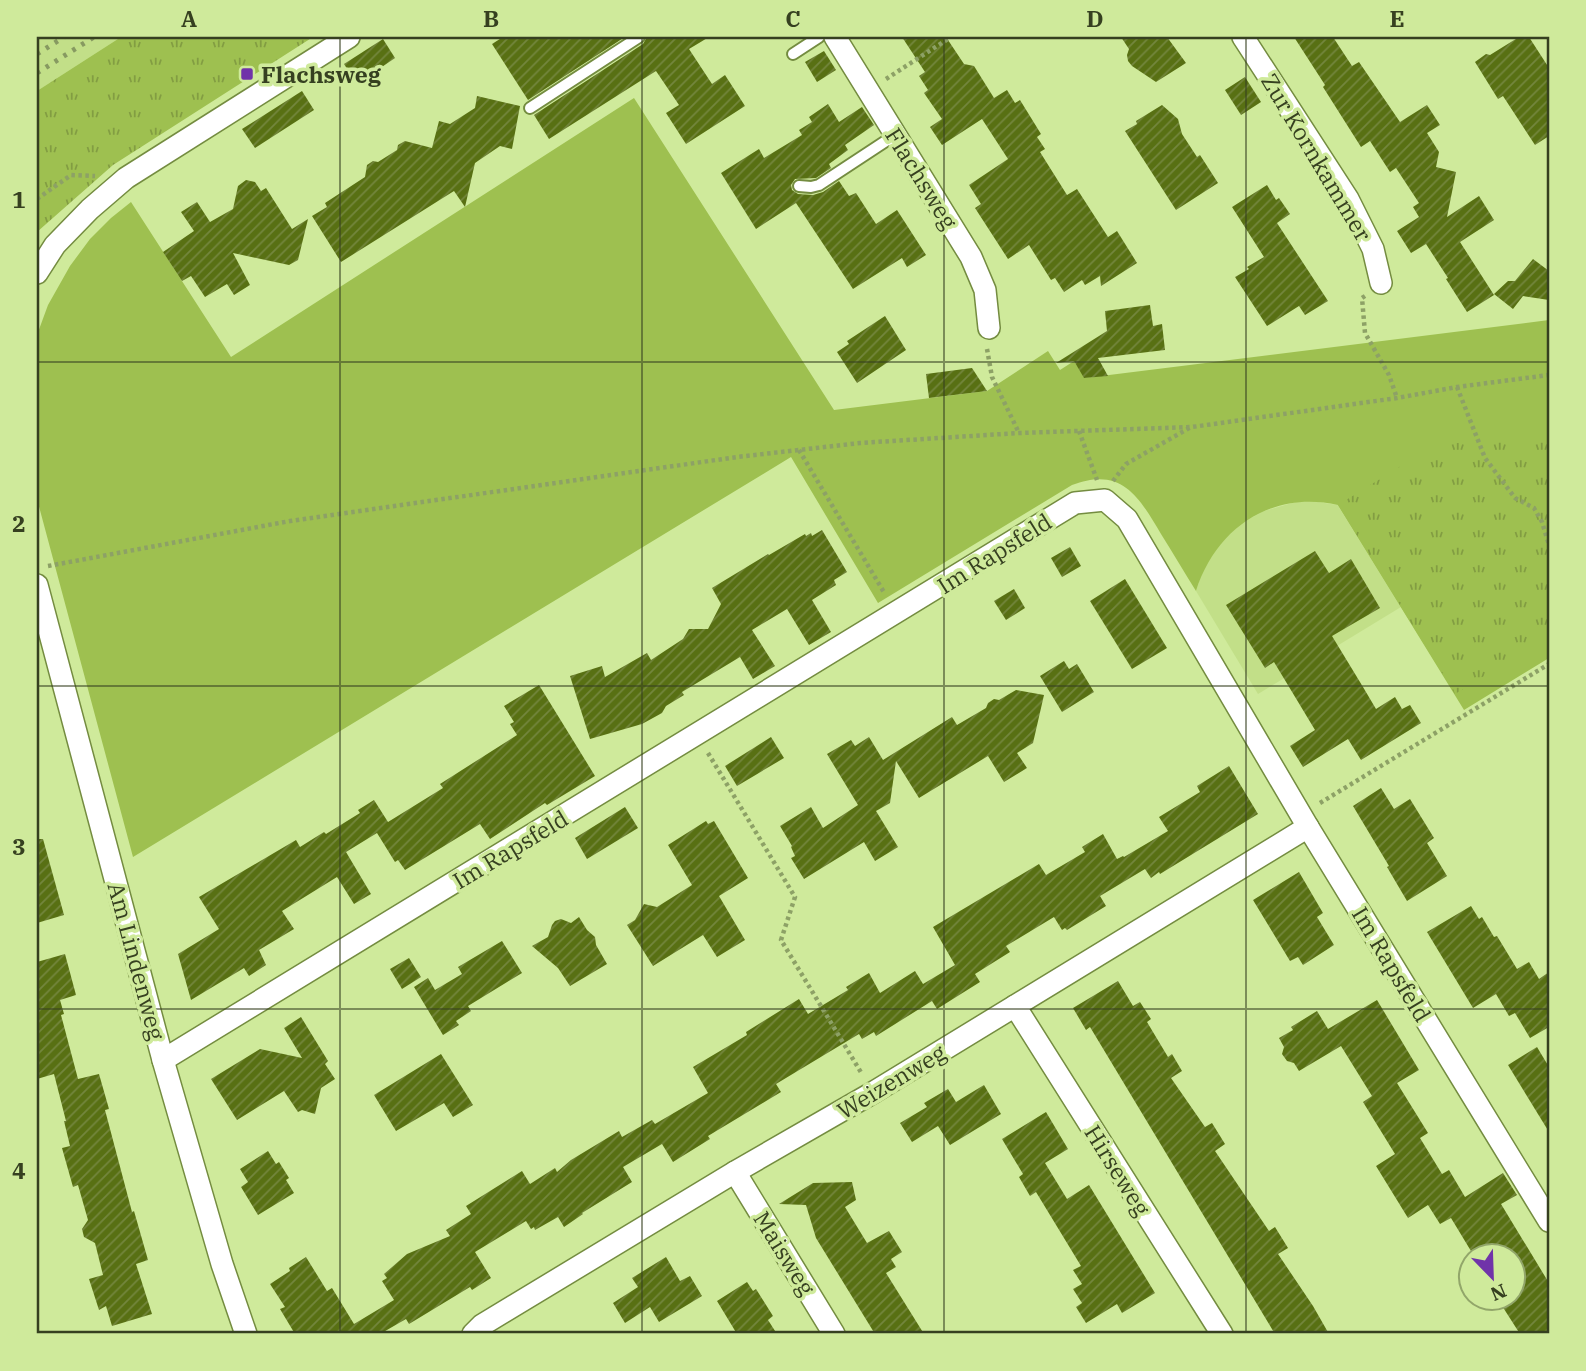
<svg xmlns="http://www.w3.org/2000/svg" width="1586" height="1371" font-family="'IBM Plex Serif',serif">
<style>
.built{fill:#c2df88}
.grass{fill:#9ec050}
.park{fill:url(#park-tufts)}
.building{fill:url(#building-hatch)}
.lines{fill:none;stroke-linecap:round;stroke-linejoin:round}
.lane-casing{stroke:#748c40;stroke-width:14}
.street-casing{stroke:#748c40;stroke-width:24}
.path{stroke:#8da166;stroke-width:4.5;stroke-dasharray:3.5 3.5;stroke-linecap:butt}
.lane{stroke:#fff;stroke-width:10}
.street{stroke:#fff;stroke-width:21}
.rail{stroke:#879a61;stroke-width:5;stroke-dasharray:3.5 7;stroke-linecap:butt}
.grid{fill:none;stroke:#364020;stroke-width:2;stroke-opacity:0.55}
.poi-dot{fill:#7033a9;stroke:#cfea9b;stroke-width:2.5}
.labels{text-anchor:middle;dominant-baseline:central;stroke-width:7;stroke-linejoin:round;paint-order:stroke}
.poi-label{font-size:23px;font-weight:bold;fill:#364020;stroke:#cfea9b;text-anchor:start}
.street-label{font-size:23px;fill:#364020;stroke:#cfea9b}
.neatline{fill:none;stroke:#364020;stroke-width:2.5}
.grid-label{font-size:23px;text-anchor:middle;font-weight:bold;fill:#364020}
</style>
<defs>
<pattern id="park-tufts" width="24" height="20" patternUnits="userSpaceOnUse" patternTransform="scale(1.75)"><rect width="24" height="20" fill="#9ec050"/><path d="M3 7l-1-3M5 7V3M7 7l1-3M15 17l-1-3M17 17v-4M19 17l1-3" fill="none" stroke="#829d42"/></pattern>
<pattern id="building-hatch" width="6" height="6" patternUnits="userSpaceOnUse" patternTransform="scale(1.75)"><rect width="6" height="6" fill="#587013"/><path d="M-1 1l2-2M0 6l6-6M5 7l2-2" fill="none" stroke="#73863d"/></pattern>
</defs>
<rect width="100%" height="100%" fill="#cfea9b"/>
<g class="built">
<path d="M37,37H121L37,91Z"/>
<path d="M1311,501L1338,505L1401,607L1258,694L1196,591L1201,575L1208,561L1219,544L1234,530L1249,519L1264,511L1296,502Z"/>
</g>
<path class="grass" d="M634,98L834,410L987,391L1048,351L1060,370L1074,361L1085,378L1549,320V658L1464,710L1338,505C1272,490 1216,528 1196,591C1184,572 1173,553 1161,534C1139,497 1122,466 1072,485L878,603L791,457L133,857L37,499V335L48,305L70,266L90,239L111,218L131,202L231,357Z"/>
<g class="park">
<path d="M121,37H313L113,165L37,232V91Z"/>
<path d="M1549,432V636L1455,694L1338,505L1433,446Z"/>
</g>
<g class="building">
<path d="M503,37H625L528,100L492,44Z"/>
<path d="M647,37H709L689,49L712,84L725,75L745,106L686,144L666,113L679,105L656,71L549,139L534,115L643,44Z"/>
<path d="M902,37H946L964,64L974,66L994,98L1007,90L1015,103L1020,100L1041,134L1037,137L1045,149L1040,152L1067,195L1077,189L1108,237L1117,231L1137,263L1101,286L1100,276L1085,285L1082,280L1064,292L1055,278L1051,280L1029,245L1008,259L975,208L981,204L969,185L1008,159L982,119L942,145L930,127L942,119L924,93L928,90L919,76L925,72Z"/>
<path d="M1121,37H1167L1186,63L1156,82L1132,66L1128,61L1127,55L1129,49Z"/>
<path d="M1294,37H1333L1352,66L1359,62L1400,122L1427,105L1440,125L1427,133L1439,152L1436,167L1456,172L1447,217L1479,196L1494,220L1460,242L1494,295L1467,312L1446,279L1448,278L1426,244L1411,253L1397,231L1419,217L1413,207L1419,203L1396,168L1390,172L1370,141L1361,147L1323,87L1325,85Z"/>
<path d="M1519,37H1529L1549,68V136L1535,145L1503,96L1498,99L1475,62L1486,54L1490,55Z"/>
<path d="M383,39L395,58L357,84L344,64Z"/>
<path d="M824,51L836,70L817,82L805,62Z"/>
<path d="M1245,77L1261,102L1241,115L1225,90Z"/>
<path d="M302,91L314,110L255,148L242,129Z"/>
<path d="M477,96L520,106L512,149L500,146L475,163L465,207L454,191L341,262L312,216L327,207L325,203L365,177L367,165L373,161L378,162L397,150L398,145L405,141L432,148L439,121L450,124L475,108Z"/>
<path d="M828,104L839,122L862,107L874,125L845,145L848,150L829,164L831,168L816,178L795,179L791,185L792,190L798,194L813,195L823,192L839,181L849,196L856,193L876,224L897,210L926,255L907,267L902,258L853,289L796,203L756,229L721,173L759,149L764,158L802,135L799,130L812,122L809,117Z"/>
<path d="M1162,105L1178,119L1182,134L1197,157L1200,155L1218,183L1176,210L1125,131L1137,124L1136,121Z"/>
<path d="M246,180L255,182L261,191L266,188L292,229L308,219L298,260L289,265L233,253L250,285L234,295L227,284L205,297L191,276L182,281L163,252L194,231L181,212L197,202L210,222L233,209L238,186Z"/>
<path d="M1267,185L1276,200L1279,198L1290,214L1277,223L1328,301L1305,315L1299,306L1267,326L1235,277L1249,269L1247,267L1264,257L1232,207Z"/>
<path d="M1533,259L1549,271V300L1523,296L1513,309L1494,294L1508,281H1515Z"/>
<path d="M1150,305L1153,326L1162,324L1165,350L1098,358L1108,376L1084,378L1074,361L1056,363L1107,331L1105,311Z"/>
<path d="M885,316L906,350L857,383L837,352L849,344L847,341Z"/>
<path d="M972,368L987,391L929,398L926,374Z"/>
<path d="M822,530L847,572L834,580L836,585L812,600L831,632L809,645L787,609L752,630L775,666L753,679L740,657L682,692L684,695L666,706L662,713L642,724L590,739L570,676L602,666L605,677L647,653L651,660L683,639L689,629H708L721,604L712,588L768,554L769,555L805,534L806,536L811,533L812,536Z"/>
<path d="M1070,547L1081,566L1062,577L1051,558Z"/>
<path d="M1315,551L1329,573L1351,559L1380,608L1332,636L1363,687L1376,709L1395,697L1402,709L1410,705L1421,723L1361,760L1348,739L1303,767L1290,746L1315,730L1274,662L1265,668L1226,605Z"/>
<path d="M1125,579L1167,648L1132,669L1090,601Z"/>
<path d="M1014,589L1025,608L1006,620L994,601Z"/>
<path d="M1064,661L1069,669L1077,664L1094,692L1062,712L1040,676Z"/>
<path d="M539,685L595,776L547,805L545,803L490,839L480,824L405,870L398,860L395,862L377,833L346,852L371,894L354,904L337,877L282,911L294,929L259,950L266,965L249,976L244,968L191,1000L178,954L219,929L199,897L296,840L300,847L324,832L326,834L360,813L358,810L374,800L388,822L443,788L440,784L517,735L510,724L514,722L504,706Z"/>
<path d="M1016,690L1044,695L1033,743L1017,753L1027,768L1004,782L988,756L919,798L896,761L890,803L876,811L898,847L875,861L864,842L804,879L791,858L795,856L791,847L792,846L780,826L811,807L823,828L858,805L827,754L851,740L855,746L869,737L883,760L952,717L957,725L986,708L988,703L994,699L999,700Z"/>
<path d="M771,737L784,758L737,786L725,766Z"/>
<path d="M1229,766L1258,814L1160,874L1159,872L1151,878L1145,869L1100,896L1106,906L1067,930L1065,928L1062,930L1054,917L1006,946L1010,952L975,974L980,982L937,1009L932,1001L876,1036L874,1032L862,1039L859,1034L776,1084L781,1092L708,1136L710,1139L673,1162L662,1144L623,1167L632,1182L582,1213L583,1214L564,1227L558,1217L535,1230L534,1227L531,1229L526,1221L475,1252L491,1278L472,1290L470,1287L409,1324L406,1319L380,1334H295L280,1309L285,1307L270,1284L290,1271L289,1268L306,1257L327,1291L332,1288L354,1324L394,1300L382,1281L387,1278L384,1274L407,1254L450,1236L446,1230L471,1214L466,1206L522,1171L530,1184L555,1168L557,1172L571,1160L619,1131L622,1137L652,1120L655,1124L708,1093L693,1067L747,1035L746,1032L799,999L808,1014L848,990L846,987L869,973L880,993L915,971L923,984L955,965L933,927L1039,864L1046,875L1085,852L1082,847L1103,834L1117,859L1123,856L1124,857L1168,831L1159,817L1200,792L1197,786Z"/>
<path d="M1381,788L1394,809L1410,799L1434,838L1427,843L1447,876L1407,901L1387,867L1389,866L1353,806Z"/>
<path d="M625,807L638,828L587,859L575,838Z"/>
<path d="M706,821L708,824L714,821L748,878L719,896L745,940L717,957L703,935L653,966L627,925L635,920L644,904L657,907L692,885L668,845Z"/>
<path d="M37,839H43L64,915L37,923Z"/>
<path d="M1299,872L1323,913L1317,917L1334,945L1303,965L1298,957L1290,961L1253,900Z"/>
<path d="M1471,906L1479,919L1482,917L1494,937L1497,936L1517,969L1529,962L1539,979L1549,972V1027L1530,1038L1515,1013L1509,1016L1496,994L1473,1008L1427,932Z"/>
<path d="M579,917L587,930L595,937L596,945L607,964L570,986L558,968L532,946L548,937L552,925L555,921L561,919L571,923Z"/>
<path d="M502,941L522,973L468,1006L471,1011L456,1021L459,1025L443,1035L414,987L428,978L435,990L462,974L458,967Z"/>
<path d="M65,954L76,995L60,1000L64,1014L61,1015L78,1079L99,1074L109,1109L105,1110L132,1212L134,1211L148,1260L136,1264L152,1314L112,1326L106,1306L99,1310L89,1279L103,1275L95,1243L84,1237L82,1229L88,1220L78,1185L73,1187L62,1148L70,1146L64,1121H66L54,1074L37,1079V962Z"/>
<path d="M409,958L421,977L402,989L390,969Z"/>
<path d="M1118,981L1133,1006L1140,1002L1151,1019L1147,1022L1168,1057L1172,1054L1182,1071L1171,1078L1205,1127L1212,1123L1225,1144L1215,1151L1269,1231L1275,1227L1288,1248L1278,1254L1313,1306L1329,1334H1275L1090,1027L1086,1030L1073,1008Z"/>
<path d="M1377,1000L1419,1070L1397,1083L1428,1133L1420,1138L1442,1174L1449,1170L1465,1197L1503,1173L1517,1195L1501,1204L1549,1283V1334H1520L1497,1298H1513V1256H1474L1451,1218L1440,1224L1428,1205L1408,1218L1376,1166L1395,1154L1363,1102L1372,1096L1341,1046L1299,1071L1294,1063L1287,1061L1282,1054L1284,1047L1279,1038L1293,1030L1291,1027L1317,1011L1328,1029Z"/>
<path d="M301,1017L328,1061L325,1064L335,1079L321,1088L315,1114L302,1110L298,1112L284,1091L237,1120L211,1079L260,1049L302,1058L284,1028Z"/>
<path d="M1537,1047L1549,1067V1132L1508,1065Z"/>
<path d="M441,1054L473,1105L453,1117L444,1103L396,1131L374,1095Z"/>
<path d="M984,1085L1001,1114L950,1145L938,1126L912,1142L900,1123L927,1107L924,1103L948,1089L956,1102Z"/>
<path d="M1046,1112L1068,1149L1045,1163L1067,1199L1089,1185L1155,1293L1122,1313L1117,1304L1086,1323L1076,1307L1082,1303L1073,1289L1082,1284L1073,1270L1081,1266L1036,1192L1030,1196L1019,1177L1023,1174L1002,1139Z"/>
<path d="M268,1151L276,1164L279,1162L289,1178L286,1180L294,1193L258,1215L241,1187L248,1182L240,1169Z"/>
<path d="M852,1182L856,1200L845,1207L867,1243L889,1231L902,1252L891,1259L896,1267L886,1273L924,1334H875L816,1238L806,1205L779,1204L813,1183Z"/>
<path d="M666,1257L680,1281L690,1276L702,1296L659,1322L650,1307L625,1323L613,1303L638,1287L632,1278Z"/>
<path d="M747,1282L753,1291L756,1289L773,1316L768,1320L777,1334H737L717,1301Z"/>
</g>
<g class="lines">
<defs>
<g id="lane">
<path d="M793,54L819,37"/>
<path d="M530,108L639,37"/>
<path d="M799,186L811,187L819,185L895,135"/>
</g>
<g id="street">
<path d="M835,37L971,257L985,290L989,328"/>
<path d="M1243,37L1348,199L1373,249L1381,283"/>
<path d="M37,273L55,245L90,209L126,178L349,37"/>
<path d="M37,585L163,1060L222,1264L246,1334"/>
<path d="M1015,1006L1222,1334"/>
<path d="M163,1060L1075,503L1105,500L1127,519L1308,827L1549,1221"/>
<path d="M735,1172L834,1334"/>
<path d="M473,1334L482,1325L735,1172L874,1092L1308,827"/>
</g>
</defs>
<use href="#lane" class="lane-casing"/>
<use href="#street" class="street-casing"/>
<g class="path">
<path d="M886,79L951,37"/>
<path d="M37,199L71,175L95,176"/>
<path d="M1365,296L1362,298L1365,333L1389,375L1397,398"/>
<path d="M987,349L992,377L1019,433"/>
<path d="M1457,387L1485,458L1515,498L1534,508L1542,522L1549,545"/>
<path d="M1079,431L1097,480"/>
<path d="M799,450L885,594"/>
<path d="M1113,481L1126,464L1191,427"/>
<path d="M48,566L290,521L737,457L860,443L1019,433L1192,427L1397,398L1457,387L1549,375"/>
<path d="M708,753L795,897L781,940L862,1074"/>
<path d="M1320,803L1549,664"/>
</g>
<use href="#lane" class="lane"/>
<use href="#street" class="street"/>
<g class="rail">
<path d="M37,54L64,37"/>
<path d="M37,73L94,37"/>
</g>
</g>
<path class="grid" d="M340,37V1334M642,37V1334M944,37V1334M1246,37V1334M37,362H1549M37,686H1549M37,1009H1549"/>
<rect class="poi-dot" x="240" y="67" width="14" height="14" rx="3.5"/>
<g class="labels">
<g class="poi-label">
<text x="261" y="74">Flachsweg</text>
</g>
<g class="street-label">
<text transform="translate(1317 157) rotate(59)">Zur Kornkammer</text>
<text transform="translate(922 178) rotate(58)">Flachsweg</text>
<text transform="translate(994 553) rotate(-32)">Im Rapsfeld</text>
<text transform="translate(510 849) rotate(-31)">Im Rapsfeld</text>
<text transform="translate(137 961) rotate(75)">Am Lindenweg</text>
<text transform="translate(1392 964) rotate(59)">Im Rapsfeld</text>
<text transform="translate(891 1081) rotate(-31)">Weizenweg</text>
<text transform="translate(1118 1170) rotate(58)">Hirseweg</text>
<text transform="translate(785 1253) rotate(58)">Maisweg</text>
</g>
</g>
<rect width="1586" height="1371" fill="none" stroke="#cfea9b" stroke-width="77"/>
<g transform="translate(1492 1277) rotate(157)"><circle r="33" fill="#cfea9b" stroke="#92a66a" stroke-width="2"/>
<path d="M0-5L12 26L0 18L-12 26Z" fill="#7033a9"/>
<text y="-10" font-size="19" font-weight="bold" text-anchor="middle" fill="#364020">N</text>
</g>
<rect x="38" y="38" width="1510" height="1294" class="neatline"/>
<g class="grid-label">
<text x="189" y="27">A</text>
<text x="491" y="27">B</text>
<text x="793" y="27">C</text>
<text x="1095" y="27">D</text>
<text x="1397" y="27">E</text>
<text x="19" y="208">1</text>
<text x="19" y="532">2</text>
<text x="19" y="855">3</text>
<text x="19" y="1179">4</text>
</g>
</svg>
